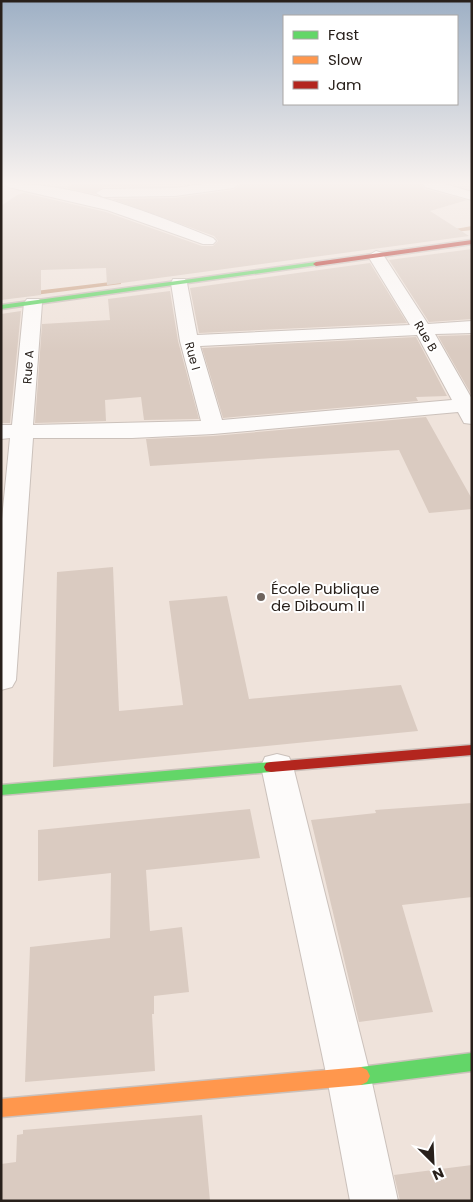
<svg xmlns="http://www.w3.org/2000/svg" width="473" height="1202" font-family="Poppins,sans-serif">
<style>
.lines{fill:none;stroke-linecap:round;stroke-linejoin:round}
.stream{fill:#cfaa90;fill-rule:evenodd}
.building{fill:#dacbc1}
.street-casing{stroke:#cbc1bb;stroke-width:2}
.fast-casing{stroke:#cbc1bb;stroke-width:3}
.slow-casing{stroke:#cbc1bb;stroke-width:3}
.jam-casing{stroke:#cbc1bb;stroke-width:3}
.street{fill:#fdfbfa;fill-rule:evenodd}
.fast{fill:#63d668;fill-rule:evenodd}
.slow{fill:#ff974d;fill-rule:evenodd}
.jam{fill:#b3261e;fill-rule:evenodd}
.poi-dot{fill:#6e645e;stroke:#fff;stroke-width:2}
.labels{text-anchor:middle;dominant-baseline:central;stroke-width:4;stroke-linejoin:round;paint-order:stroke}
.far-street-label{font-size:12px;fill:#28201b;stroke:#fff}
.poi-label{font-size:15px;fill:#28201b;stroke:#fff;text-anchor:start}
</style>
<rect width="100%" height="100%" fill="#efe3db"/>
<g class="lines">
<g class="stream">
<path d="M472,226V230L447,233L444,231Z"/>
<path d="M119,281L121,282V284L27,296L24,294L27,292Z"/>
</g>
</g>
<g class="building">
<path d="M71,184H191L103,187L94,194L67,188Z"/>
<path d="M242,184H421L424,189L467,200L430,211L469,236L107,285L106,268L41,270V295L1,300V206L17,195L24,193L106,212L202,246H213L218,241L214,236L112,199L175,198L233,190Z"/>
<path d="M472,249V319L429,322L389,260Z"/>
<path d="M370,263L407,323L199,333L190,288Z"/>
<path d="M170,291L178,341L199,419L144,420L141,397L105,400L106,421L35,423L42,324L110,320L108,299Z"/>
<path d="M21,311L10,423H1V314Z"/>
<path d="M472,335V394H471L438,336Z"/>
<path d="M416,337L447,396L416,397L418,401L223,418L202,348Z"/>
<path d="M426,417L472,499V509L429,513L399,450L150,466L146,439L213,436Z"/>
<path d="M113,567L119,711L183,705L169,601L227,596L249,699L401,685L418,731L53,767L57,572Z"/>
<path d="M472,803V897L402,905L433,1012L359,1022L311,820L376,813L375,810Z"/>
<path d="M250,809L260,858L146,870L150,931L182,927L189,992L154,996V1014H152L155,1071L25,1082L30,947L110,938L111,873L38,881V830Z"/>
<path d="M202,1115L210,1201H1V1164L16,1162L17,1135L23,1134V1130Z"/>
<path d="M472,1165V1201H400L394,1175Z"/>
</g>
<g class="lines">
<defs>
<g id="street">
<path d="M6,184C76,182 149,212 213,238L216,241L213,244H203L107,210L8,187Z"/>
<path d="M204,184H240L233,188L175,196L103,197L96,193L103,189L175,188Z"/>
<path d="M423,184H445L472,192V200L425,187Z"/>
<path d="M376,251L382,253L428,324L472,321V333L435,334L472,399V424L464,423L458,412L213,434L132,438H33L16,680L12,687L1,690V529L10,438L1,439V425H12L24,303L27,299H39L42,303L33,425L201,421L180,341L171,283L173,279H185L187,283L197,335L410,325L368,256ZM417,335L452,400L222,420L200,346Z"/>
<path d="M277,754L289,757L293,766L371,1078L398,1201H350L327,1078L261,766L265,757Z"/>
</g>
<g id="fast">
<path d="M316,262L319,264L318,265L1,309V305Z"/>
<path d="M271,762L276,763L278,767L276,771L271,772L1,795V785Z"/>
<path d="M472,1053V1071L361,1085L355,1082L352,1076L355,1070L361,1067Z"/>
</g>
<path id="slow" d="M361,1067L367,1070L370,1076L367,1082L361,1085L1,1117V1099Z"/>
<g id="jam">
<path d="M472,240V244L316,266L313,264L316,262Z"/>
<path d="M472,745V755L271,772L266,771L264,767L266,763L271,762Z"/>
</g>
</defs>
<use href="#street" class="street-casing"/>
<use href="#fast" class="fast-casing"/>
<use href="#slow" class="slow-casing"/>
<use href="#jam" class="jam-casing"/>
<use href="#street" class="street"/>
<use href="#fast" class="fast"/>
<use href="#slow" class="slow"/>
<use href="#jam" class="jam"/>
</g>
<linearGradient id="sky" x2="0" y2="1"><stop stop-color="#9eb0c5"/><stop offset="0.52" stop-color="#f8f2ef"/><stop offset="1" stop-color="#f8f2ef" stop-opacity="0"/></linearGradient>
<rect width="473" height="352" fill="url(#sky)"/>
<circle class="poi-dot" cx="261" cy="597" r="5"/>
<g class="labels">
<g class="far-street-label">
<text transform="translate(426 336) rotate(59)">Rue B</text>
<text transform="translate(193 356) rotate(75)">Rue I</text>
<text transform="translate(28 367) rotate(-86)">Rue A</text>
</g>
<g class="poi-label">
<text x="271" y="588">École Publique<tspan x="271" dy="17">de Diboum II</tspan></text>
</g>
</g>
<rect width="473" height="1202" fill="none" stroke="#28201b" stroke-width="5"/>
<rect x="283" y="15" width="175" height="90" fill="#ffffff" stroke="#a9a6a4"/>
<rect x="293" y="31" width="25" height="8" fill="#63d668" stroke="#a9a6a4"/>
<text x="328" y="40" font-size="15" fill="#28201b">Fast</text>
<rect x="293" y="56" width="25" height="8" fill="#ff974d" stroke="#a9a6a4"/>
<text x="328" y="65" font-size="15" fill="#28201b">Slow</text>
<rect x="293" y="81" width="25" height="8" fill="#b3261e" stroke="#a9a6a4"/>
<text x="328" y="90" font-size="15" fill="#28201b">Jam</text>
<g transform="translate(433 1162) rotate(156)" stroke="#ffffff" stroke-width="4" paint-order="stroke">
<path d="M0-4L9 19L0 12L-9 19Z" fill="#28201b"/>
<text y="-8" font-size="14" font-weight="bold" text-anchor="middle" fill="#28201b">N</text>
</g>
</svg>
